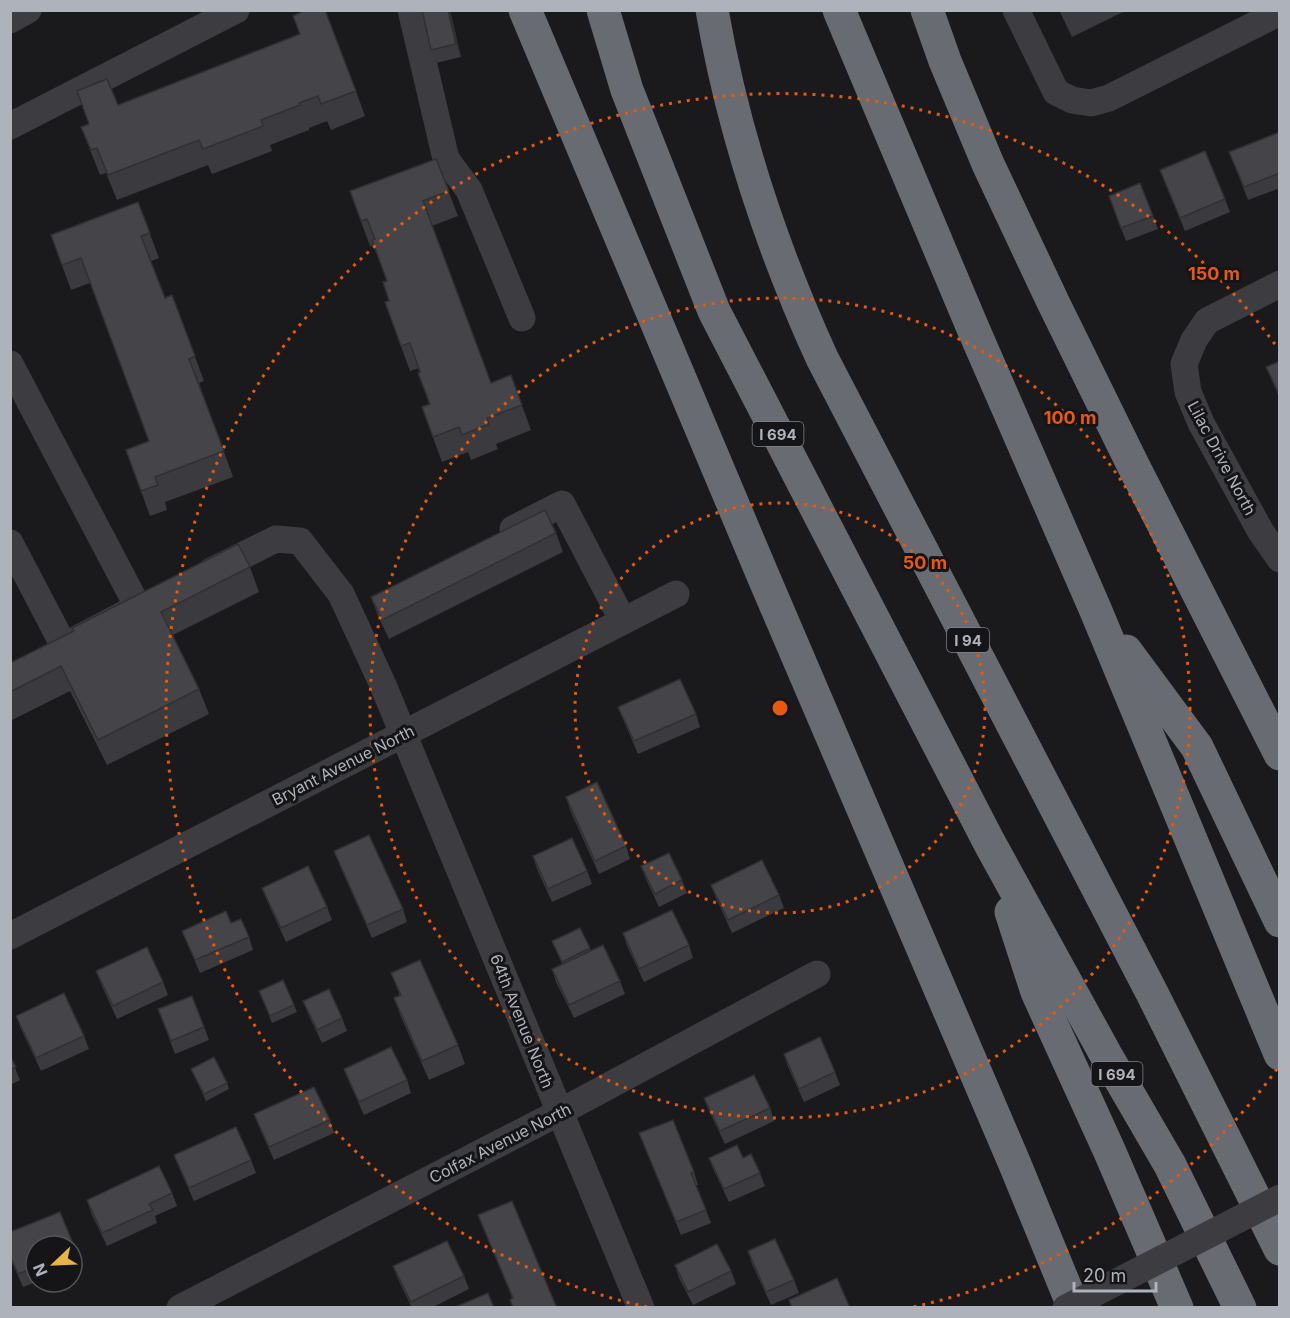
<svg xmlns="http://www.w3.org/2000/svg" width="1290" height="1318" font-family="Inter,sans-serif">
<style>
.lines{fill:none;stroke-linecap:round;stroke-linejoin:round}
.minor{stroke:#3c3c41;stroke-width:27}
.highway{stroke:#686b72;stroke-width:33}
.minor-bridge{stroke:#3c3c41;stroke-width:27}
.wall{fill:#3b3b3f}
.shaded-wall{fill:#303033}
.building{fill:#454549;stroke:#303033;stroke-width:1.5}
.ring{fill:none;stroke:#e8590c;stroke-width:3;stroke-dasharray:3 6}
.labels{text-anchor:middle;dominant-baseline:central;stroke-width:6;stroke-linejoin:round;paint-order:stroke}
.shield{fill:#151518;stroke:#80838a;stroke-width:1.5}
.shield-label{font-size:15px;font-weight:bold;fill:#aeb2bb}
.street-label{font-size:16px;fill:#aeb2bb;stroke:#151518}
.centre{fill:#e8590c;stroke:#151518;stroke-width:3}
.ring-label{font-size:18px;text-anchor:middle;font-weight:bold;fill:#e8590c;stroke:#151518;stroke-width:6;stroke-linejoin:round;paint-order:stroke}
</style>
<rect width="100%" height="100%" fill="#1a1a1d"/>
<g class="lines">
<g class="minor">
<path d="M411,10L446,159L469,190L522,318"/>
<path d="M1016,10L1056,92L1072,100L1091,103L1109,98L1280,12"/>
<path d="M10,20L28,10"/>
<path d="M10,126L236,10"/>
<path d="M1280,284L1207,321L1194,340L1184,364L1188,392L1201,423L1261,532L1280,559"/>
<path d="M10,364L138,607L64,646L10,543"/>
<path d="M513,529L562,504L623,621"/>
<path d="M211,571L276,539L300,541L341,594L383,685L641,1308"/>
<path d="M10,936L676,594"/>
<path d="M180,1308L560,1112L817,974"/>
</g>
<g class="highway">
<path d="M525,10L764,578L1014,1162L1074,1308"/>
<path d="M603,10L627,90L714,311L989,842L1106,1055L1170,1165L1240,1308"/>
<path d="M712,10C733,131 771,246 822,358L1152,993L1280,1249"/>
<path d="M839,10L972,326L1096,611L1280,1054"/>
<path d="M927,10L945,61L988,164L1053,302L1133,465L1280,754"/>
<path d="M1126,651L1197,747L1280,921"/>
<path d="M1011,912L1037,992L1109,1150L1177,1308"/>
</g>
<path class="minor-bridge" d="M1066,1308L1280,1198"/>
</g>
<g class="wall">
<path d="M450,10L461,57L436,63L431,50Z"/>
<path d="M1059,10H1127L1072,37Z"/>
<path d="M356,91L365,116L331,130L327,121L309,128V130L270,145L272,151L212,174L208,165L117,200L106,173L100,175L81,127L89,124L118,105Z"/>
<path d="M1280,132V188L1248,200L1229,152Z"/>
<path d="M436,159L458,216L432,226L491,383L511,375L531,430L496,444L498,449L471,460L468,452L442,462L422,407L429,404L420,372L419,368L410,371L385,302L389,301L387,281L374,245L370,246L350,191Z"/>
<path d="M1160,170L1225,199L1230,212L1185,231Z"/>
<path d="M1140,183L1158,229L1126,241L1109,196Z"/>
<path d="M138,202L159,258L151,261L165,298L172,295L204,381L199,383L233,477L165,502L167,510L150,516L126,450L149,441L90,283L71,290L51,235Z"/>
<path d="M1280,361V399L1266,367Z"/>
<path d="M556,533L563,552L389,639L378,616L371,597Z"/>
<path d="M250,567L259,592L173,635L199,689L209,714L107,765L70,691L10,721V663L73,632L72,628Z"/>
<path d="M618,707L696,714L700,727L638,754Z"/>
<path d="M566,797L626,846L630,859L599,874L570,810Z"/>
<path d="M334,851L403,909L407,922L372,938L339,864Z"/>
<path d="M533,856L587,871L592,884L552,902L537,869Z"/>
<path d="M641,866L682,880L687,893L659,907L646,879Z"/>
<path d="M711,885L779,895L784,908L732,933L716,898Z"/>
<path d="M262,888L327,907L332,920L286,942L267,901Z"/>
<path d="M580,928L591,951L620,981L625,994L574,1018L556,982L552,969L562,964L552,941Z"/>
<path d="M182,931L249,937L253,950L200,973Z"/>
<path d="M623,933L689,945L693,958L644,982L627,946Z"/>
<path d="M96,971L163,982L168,995L117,1019L101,984Z"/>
<path d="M391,973L458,1045L465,1064L429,1080L401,1017L394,998L400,996Z"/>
<path d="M259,991L294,1005L297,1012L272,1023Z"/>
<path d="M303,1001L342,1018L347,1031L322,1043L308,1014Z"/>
<path d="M158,1009L204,1027L209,1040L175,1054Z"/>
<path d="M16,1016L84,1036L89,1049L41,1071L21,1029Z"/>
<path d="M784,1054L835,1072L840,1085L804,1102L788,1067Z"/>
<path d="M10,1056L20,1080L10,1085Z"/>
<path d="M191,1069L227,1083L229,1089L206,1101Z"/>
<path d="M344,1069L407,1080L411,1093L364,1115L349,1082Z"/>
<path d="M704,1098L770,1108L774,1121L725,1144L709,1111Z"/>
<path d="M254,1114L330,1120L334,1133L274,1160L259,1127Z"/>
<path d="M639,1133L694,1172L698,1185H696L711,1223L681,1235Z"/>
<path d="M174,1155L251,1160L256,1173L194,1201L179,1168Z"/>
<path d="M709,1158H743L760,1173L765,1186L729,1202L714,1171Z"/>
<path d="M172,1193L177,1206L155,1216L157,1223L107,1246L91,1213L87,1200Z"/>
<path d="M512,1201L557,1308H513L512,1298L478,1215Z"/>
<path d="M60,1212L81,1264L72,1267V1246H36V1282L23,1287L10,1258V1232Z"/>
<path d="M748,1251L794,1280L799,1293L771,1305L752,1264Z"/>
<path d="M675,1265L731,1271L736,1284L693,1305L679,1278Z"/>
<path d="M393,1266L464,1276L469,1289L431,1308H412L398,1279Z"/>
</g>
<path class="shaded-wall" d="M448,10H450L461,57L456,44Z"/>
<g class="building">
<path d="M306,10H325L356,91L321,104L318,96L299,103L300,105L261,120L263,126L203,149L199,140L108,175L97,148L91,150L81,127L89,124L77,91L107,79L118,105L300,34L293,16Z"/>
<path d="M422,10H448L456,44L431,50Z"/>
<path d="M1280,132V173L1244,187L1229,152Z"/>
<path d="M1205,151L1225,199L1180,218L1160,170Z"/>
<path d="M436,159L449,191L423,201L491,383L511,375L522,405L487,418L489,424L462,435L459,427L433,437L422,407L430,404L418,373L420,372L410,343L401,346L385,302L389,301L383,282L387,281L372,240L375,239L367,219L361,221L350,191Z"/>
<path d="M1140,183L1153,216L1121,228L1109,196Z"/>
<path d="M138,202L150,233L141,236L165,298L172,295L195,356L189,359L224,451L155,477L158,485L141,491L126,450L149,441L81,258L62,265L51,235Z"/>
<path d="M1280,361V394H1279L1266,367Z"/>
<path d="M545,510L556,533L382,620L371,597Z"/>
<path d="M238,544L250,567L161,612L199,689L98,740L61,666L10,692V663L74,631L72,628Z"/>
<path d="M680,679L696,714L634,741L618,707Z"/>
<path d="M597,782L626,846L595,861L566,797Z"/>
<path d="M369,835L403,909L367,925L334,851Z"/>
<path d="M572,838L587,871L548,889L533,856Z"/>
<path d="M669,853L682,880L655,894L641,866Z"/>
<path d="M762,860L779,895L728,920L711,885Z"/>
<path d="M308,866L327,907L281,928L262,888Z"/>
<path d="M672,910L689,945L639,969L623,933Z"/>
<path d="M226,911L231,923L241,919L249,937L195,960L182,931Z"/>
<path d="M580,928L590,948L562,962L552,941Z"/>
<path d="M603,945L620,981L569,1005L552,969Z"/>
<path d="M147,947L163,982L113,1006L96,971Z"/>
<path d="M420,960L458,1045L422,1061L394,998L401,995L391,973Z"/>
<path d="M283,980L294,1005L270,1016L259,991Z"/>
<path d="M329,989L342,1018L317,1030L303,1001Z"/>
<path d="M64,993L84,1036L36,1058L16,1016Z"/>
<path d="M192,996L204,1027L171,1041L158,1009Z"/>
<path d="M820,1037L835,1072L799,1089L784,1054Z"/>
<path d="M391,1047L407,1080L359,1102L344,1069Z"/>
<path d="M10,1056L16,1067L10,1070Z"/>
<path d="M214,1057L227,1083L204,1094L191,1069Z"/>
<path d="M754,1075L770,1108L720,1131L704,1098Z"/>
<path d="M314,1087L330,1120L269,1147L254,1114Z"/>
<path d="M673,1120L694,1172L691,1173L706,1210L676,1222L639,1133Z"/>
<path d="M236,1127L251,1160L189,1188L174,1155Z"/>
<path d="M737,1145L743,1158L751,1154L760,1173L724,1189L709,1158Z"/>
<path d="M159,1166L172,1193L149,1204L153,1210L102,1233L87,1200Z"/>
<path d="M512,1201L556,1306L553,1308H513L510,1300L513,1298L478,1215Z"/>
<path d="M60,1212L76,1251L72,1252V1246H36V1267L18,1274L10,1256V1232Z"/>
<path d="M775,1239L794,1280L766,1292L748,1251Z"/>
<path d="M447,1241L464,1276L411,1302L393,1266Z"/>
<path d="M717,1244L731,1271L688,1292L675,1265Z"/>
<path d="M837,1278L850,1308H792L789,1300Z"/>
<path d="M488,1293L494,1308H453Z"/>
</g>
<g class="ring">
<circle cx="780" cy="708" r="205"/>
<circle cx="780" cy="708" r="410"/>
<path d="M1277 1069A614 614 0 0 1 913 1307M647 1307A614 614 0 1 1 1277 347"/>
</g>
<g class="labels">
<g class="shield">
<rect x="752.5" y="422" width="51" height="24" rx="4.5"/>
<rect x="947" y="628" width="42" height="24" rx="4.5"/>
<rect x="1091.5" y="1062" width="51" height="24" rx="4.5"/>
</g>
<g class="shield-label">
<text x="778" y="434">I 694</text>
<text x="968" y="640">I 94</text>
<text x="1117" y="1074">I 694</text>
</g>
<g class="street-label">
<text transform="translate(1222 458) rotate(62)">Lilac Drive North</text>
<text transform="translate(343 765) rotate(-27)">Bryant Avenue North</text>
<text transform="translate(522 1021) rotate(68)">64th Avenue North</text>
<text transform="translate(500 1143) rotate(-27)">Colfax Avenue North</text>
</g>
</g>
<circle cx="780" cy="708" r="9" class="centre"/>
<g class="ring-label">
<text x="1214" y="280">150 m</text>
<text x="1070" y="424">100 m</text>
<text x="925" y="569">50 m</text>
</g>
<rect width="1290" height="1318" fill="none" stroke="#aeb2bb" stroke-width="24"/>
<g transform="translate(54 1264) rotate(247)"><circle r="28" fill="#151518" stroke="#525459" stroke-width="1.5"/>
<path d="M0-4.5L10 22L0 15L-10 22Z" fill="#e8b347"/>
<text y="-9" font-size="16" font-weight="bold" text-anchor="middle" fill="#aeb2bb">N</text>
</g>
<path d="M1074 1282v9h82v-9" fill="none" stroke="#aeb2bb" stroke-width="3"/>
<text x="1083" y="1282" font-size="18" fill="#aeb2bb" stroke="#151518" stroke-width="4.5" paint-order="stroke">20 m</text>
</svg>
